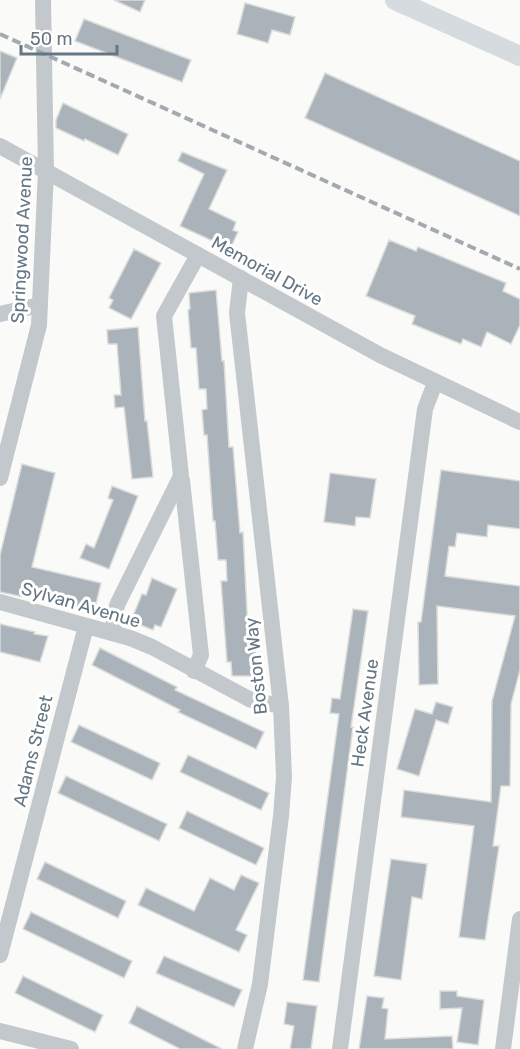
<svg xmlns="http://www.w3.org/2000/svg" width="520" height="1049" font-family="Rubik,sans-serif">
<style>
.building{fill:#aab3b9;stroke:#dcdcda;stroke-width:1.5}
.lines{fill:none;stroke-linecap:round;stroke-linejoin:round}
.minor{stroke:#c3c8cc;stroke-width:16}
.major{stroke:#d6dbdf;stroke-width:20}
.rail{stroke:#a2aab0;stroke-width:4;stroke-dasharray:9 4.5;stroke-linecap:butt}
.labels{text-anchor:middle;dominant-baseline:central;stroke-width:6;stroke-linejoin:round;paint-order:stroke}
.street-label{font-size:18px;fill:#657683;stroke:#fff}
</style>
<rect width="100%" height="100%" fill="#fafaf8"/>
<g class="building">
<path d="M114,0H145L140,12Z"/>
<path d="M245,3L295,17L290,35L272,30L268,43L237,34Z"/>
<path d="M84,19L191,60L182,82L75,41Z"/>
<path d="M0,51L17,58L0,99Z"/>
<path d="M325,73L520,161V216L305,118Z"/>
<path d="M63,103L128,134L118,155L85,139L84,141L56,128V120Z"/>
<path d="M182,152L227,170L209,209L236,222L233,230L238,232L230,249L180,226L204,174L178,161Z"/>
<path d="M389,240L416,251L418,247L506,283L503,291L520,299V325L511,344L487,332L481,347L463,339L461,344L412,324L415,316L366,296Z"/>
<path d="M134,249L161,263L131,319L109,308L113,300L109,298Z"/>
<path d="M216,290L222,361H224L229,447H233L240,533L243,532L248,632H254L257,676H232L231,662H227L221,581H227L226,560H218L215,521H213L207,435H204L202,410L207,409L206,389H199L196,348H191L188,310L190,309L189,293Z"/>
<path d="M138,327L145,421H147L153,477L132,479L124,407L115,408L114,395H121L117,344H108L107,330Z"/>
<path d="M22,464L55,473L32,567L101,583L94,612L0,592V555Z"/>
<path d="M441,470L520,481V529L488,525L487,537L457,533L455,547L449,546L445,576L520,586V670L511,704L510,786H501L493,846H499L485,940L459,937L474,826L401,817L404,790L491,802L492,701L515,616L437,606L438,684L419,685L418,622H421Z"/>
<path d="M330,473L376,479L370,518L356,517L355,526L324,522Z"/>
<path d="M112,486L138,496L109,569L80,558L86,544L94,548L113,500L108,498Z"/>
<path d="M152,578L177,589L161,627L155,625L153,630L131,621L142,594L146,595Z"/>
<path d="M353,609L368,611L351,727H353L319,982L303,980L339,714L330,713L332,698L340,699Z"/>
<path d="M0,624L35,632L34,634L48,636L40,662L0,652Z"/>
<path d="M100,648L177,687L175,690L264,732L256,749L178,712L180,710L92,665Z"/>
<path d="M436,702L453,707L448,724L436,720L419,776L397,769L415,709L432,714Z"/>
<path d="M79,725L160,763L152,780L71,742Z"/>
<path d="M188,755L269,793L261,810L180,772Z"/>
<path d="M66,776L167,824L159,841L58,793Z"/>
<path d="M187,811L264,848L256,865L179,828Z"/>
<path d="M391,859L427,864L422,899L412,897L401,980L374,976Z"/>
<path d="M45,862L126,901L118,918L37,879Z"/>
<path d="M241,875L259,883L236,930L247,935L239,952L138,905L146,888L194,911L210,878L234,890Z"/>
<path d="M31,912L132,961L124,978L23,929Z"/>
<path d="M164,956L242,990L234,1007L156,973Z"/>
<path d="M23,976L103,1015L95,1032L15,993Z"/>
<path d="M440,991H457V996L484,1000L478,1045L457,1042L462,1008L440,1009Z"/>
<path d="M367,996L384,998L382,1008L388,1009L385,1039L452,1036L453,1049H359Z"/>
<path d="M287,1002L317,1006L311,1049H290L294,1026L284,1024Z"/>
<path d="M137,1006L222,1049H180L129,1023Z"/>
</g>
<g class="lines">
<g class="minor">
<path d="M0,146L380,355L520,422"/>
<path d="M241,278L237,313L281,706L284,777L281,816L260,984L245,1049"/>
<path d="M0,314L40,305"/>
<path d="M0,478L39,325L46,171L43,0"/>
<path d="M182,480L201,655L194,671"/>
<path d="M0,602L130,638L152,647L251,700L281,706"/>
<path d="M113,633L114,615L118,603L181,476L164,316L198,255"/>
<path d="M0,955L86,626"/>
<path d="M0,1031L71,1049"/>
<path d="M340,1049L425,409L435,383"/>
<path d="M503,1049L520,919"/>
</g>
<path class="major" d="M395,0L520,56"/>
<path class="rail" d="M0,34L520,269"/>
</g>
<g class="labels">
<g class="street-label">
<text transform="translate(22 240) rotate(-87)">Springwood Avenue</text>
<text transform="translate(267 271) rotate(29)">Memorial Drive</text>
<text transform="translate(81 605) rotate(16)">Sylvan Avenue</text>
<text transform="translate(256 666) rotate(-96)">Boston Way</text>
<text transform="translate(365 713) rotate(-82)">Heck Avenue</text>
<text transform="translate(33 751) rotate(-76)">Adams Street</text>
</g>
</g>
<path d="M21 45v9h96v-9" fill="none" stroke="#657683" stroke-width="3"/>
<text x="30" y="45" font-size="18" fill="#657683" stroke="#ffffff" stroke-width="4.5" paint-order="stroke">50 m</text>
</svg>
